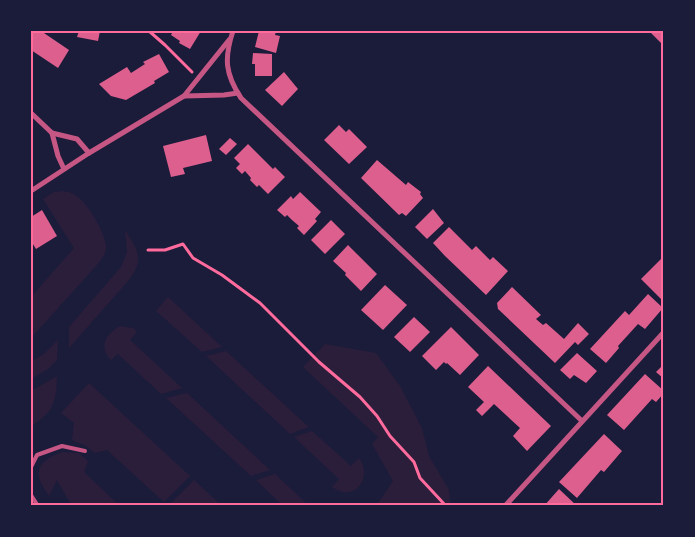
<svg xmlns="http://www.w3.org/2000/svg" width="695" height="537" font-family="Inter,sans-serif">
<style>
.green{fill:#2a1e3b}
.building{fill:#dd5f8e}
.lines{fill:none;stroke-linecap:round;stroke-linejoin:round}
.path{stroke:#ff6b9d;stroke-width:3}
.service{stroke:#c65784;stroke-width:4}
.minor{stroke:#c65784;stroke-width:5}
.neatline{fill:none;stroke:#ff6b9d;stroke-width:2}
</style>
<rect width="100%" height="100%" fill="#1b1b3a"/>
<g class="green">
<path d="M63,191C69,192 74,193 78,197C88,204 108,237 106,249C105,256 100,261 96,266L31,338V297L74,248L43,199L54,192Z"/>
<path d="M125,230C138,250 145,260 128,281L69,348V327L121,267L127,252Z"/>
<path d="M168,297L222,347L202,352L156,311Z"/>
<path d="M120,326L133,328L137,332L130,340L182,388L161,394L118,354L111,360C98,347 106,334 120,326Z"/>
<path d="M58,340L57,360L48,369L31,379V362L45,353Z"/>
<path d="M325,344L376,353L400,386L422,428L429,456L449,490L450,503L449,506H376L393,481L372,444L378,437L303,367Z"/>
<path d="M226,351L309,427L290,434L206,356Z"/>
<path d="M57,376C56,402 54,412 31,426V391Z"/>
<path d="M89,383L190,476L164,502L107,450L95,453L86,446L72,440L74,423L61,413Z"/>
<path d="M187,393L270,470L251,476L166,398Z"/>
<path d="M312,431L351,466L359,458C374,479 353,503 332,487L339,479L294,437Z"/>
<path d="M63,452L79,453L88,461L84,472L120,506H69L70,503L57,480L49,496C45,490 40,483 39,477C36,463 52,455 63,452Z"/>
<path d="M275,474L309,506H283L256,480Z"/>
<path d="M194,480L222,506H168Z"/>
</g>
<g class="building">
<path d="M31,31H41L69,50L58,68L31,50Z"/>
<path d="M79,31H100L98,41L77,37Z"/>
<path d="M170,31H201L190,49L179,43L180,41L171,35L172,33Z"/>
<path d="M259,31H276L275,35L280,36L276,53L255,47Z"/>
<path d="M649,31H664V46Z"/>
<path d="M253,53L272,54V76H255V64H252Z"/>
<path d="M159,54L169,72L154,81L155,83L126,100L111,96L99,84L127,67L131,73L145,64L143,62Z"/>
<path d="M284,72L298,89L282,106L265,90Z"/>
<path d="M339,125L346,132L349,129L367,147L349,164L324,140Z"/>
<path d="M206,135L212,161L183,168L185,174L171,177L163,146Z"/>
<path d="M230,138L237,144L226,155L219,149Z"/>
<path d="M248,144L273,169L275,167L285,177L268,194L259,185L257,187L250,180L251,178L245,171L242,174L236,168L240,164L234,158Z"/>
<path d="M377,160L406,185L408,182L421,192L420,194L423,198L406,216L402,213L399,215L361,178Z"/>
<path d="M300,192L321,212L315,219L317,221L304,235L297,228L299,226L292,220L287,215L285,217L277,210L291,196L293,199Z"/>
<path d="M433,209L444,223L427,239L415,227Z"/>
<path d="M42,210L57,236L36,249L31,241V217Z"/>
<path d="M331,220L345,234L325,254L311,240Z"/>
<path d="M449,227L472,250L476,246L490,260L493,257L508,271L486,295L445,256L433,243Z"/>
<path d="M348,245L377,274L361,291L345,275L346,273L333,261Z"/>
<path d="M664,256V302L641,279Z"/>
<path d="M385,285L407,305L383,330L361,310Z"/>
<path d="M512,287L541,315L536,319L543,325L546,323L564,339L578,323L589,334L578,345L575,342L555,363L498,309L497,303Z"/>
<path d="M648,294L663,308L645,329L638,324L618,346L619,348L606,363L590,349L625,311L629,315Z"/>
<path d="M414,317L430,332L410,352L394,337Z"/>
<path d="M451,327L479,355L460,375L447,363L446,364L444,362L436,370L422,356Z"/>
<path d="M577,353L597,371L586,383L574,375L570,379L560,370Z"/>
<path d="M664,364V379L656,372Z"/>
<path d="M488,366L551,426L527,451L513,436L520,428L494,404L482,416L476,410L484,402L468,387Z"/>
<path d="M645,374L664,391V393L656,402L652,399L624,430L607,415Z"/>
<path d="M604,434L622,451L604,472L601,470L577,498L559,482Z"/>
<path d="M559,489L577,506H544Z"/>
</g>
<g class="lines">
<g class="path">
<path d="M149,31L165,45L192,72"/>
<path d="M148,250H165L183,244L193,258L222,275L260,303L319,362L360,397L377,416L390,436L414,462L420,478L446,506"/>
</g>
<g class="service">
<path d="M31,467L37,455L62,446L85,451"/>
<path d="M31,495L38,506"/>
</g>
<g class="minor">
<path d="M233,31C224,58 225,74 241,98L582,421"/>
<path d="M184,96L224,95L238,93"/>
<path d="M31,113L52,133L58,156L64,169"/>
<path d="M52,133L77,139L89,153"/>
<path d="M31,191L89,153L184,96L229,40"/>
<path d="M505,506L664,332"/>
</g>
</g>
<rect width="695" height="537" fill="none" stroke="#1b1b3a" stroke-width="65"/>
<rect x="32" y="32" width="630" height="472" class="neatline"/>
</svg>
